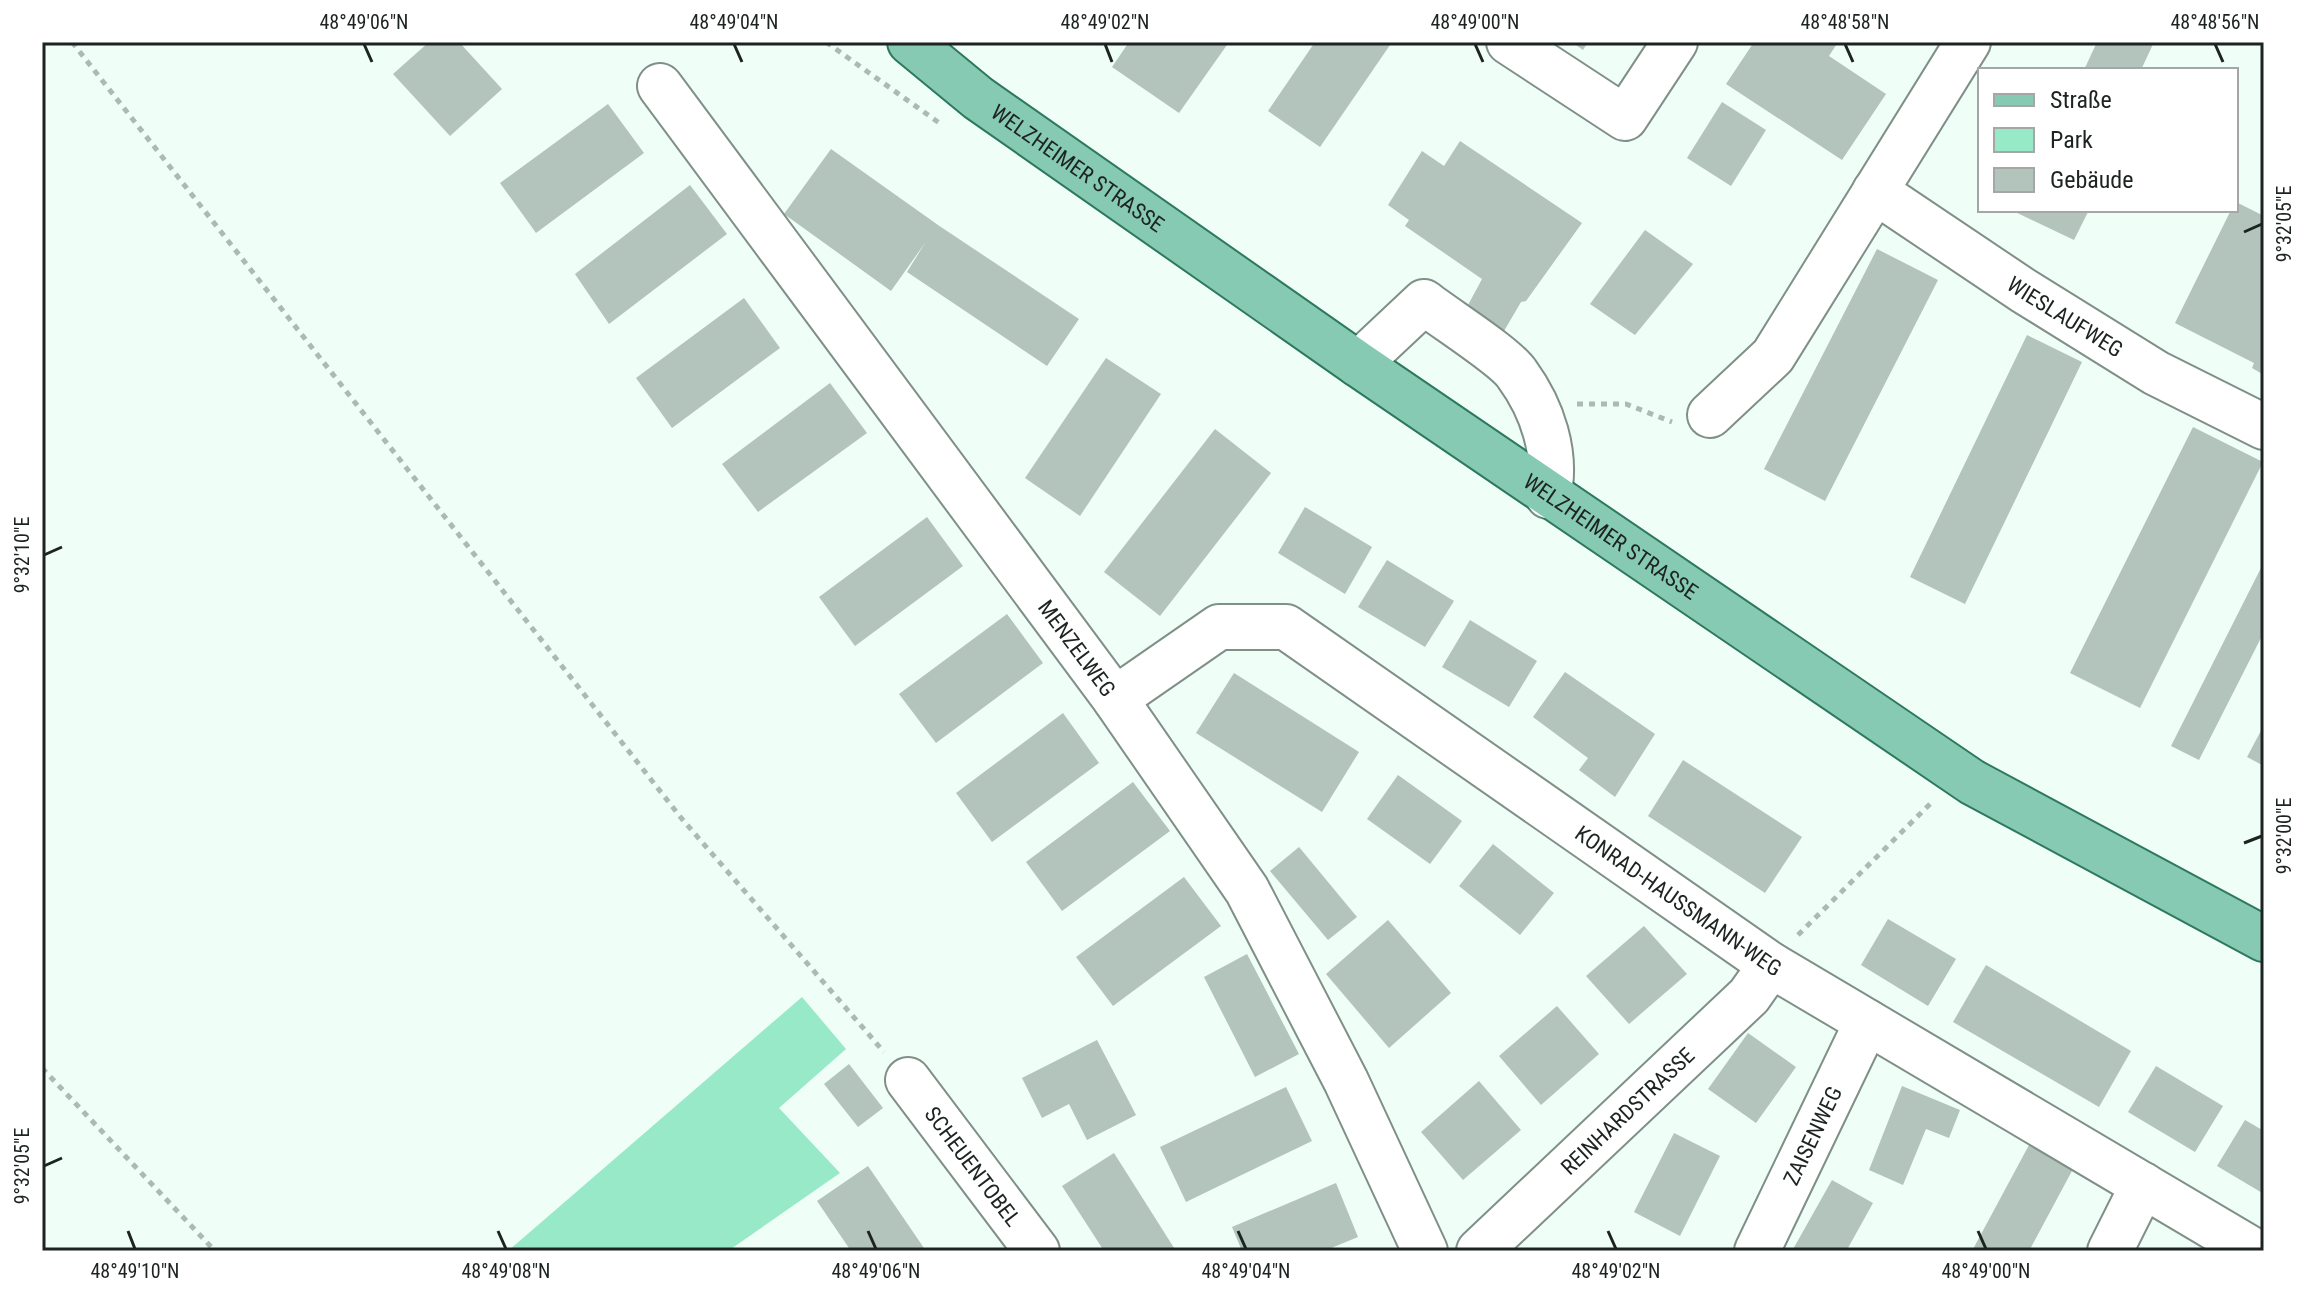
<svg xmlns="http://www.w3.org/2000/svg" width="2306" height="1293" font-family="'Roboto Condensed',sans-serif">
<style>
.green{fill:#97e9c8}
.building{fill:#b2c4bc}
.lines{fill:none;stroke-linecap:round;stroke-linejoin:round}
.minor-casing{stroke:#7f9088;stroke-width:48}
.major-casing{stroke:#2d785f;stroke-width:48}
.path{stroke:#adb9b4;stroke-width:5;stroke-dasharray:6 6;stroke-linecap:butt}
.minor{stroke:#fff;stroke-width:44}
.major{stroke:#86cab3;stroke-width:44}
.ticks{fill:none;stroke:#1c2320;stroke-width:3}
.labels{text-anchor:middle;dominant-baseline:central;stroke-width:6;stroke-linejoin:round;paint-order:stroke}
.street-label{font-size:22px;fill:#1c2320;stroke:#fff}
.neatline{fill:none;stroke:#1c2320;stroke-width:3}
.ticks-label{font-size:20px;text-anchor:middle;fill:#1c2320}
</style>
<rect width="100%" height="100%" fill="#effef7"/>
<path class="green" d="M802,997L846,1049L779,1108L840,1173L728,1251H508Z"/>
<g class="building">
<path d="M429,42H459L502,89L450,136L393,74Z"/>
<path d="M1129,42H1229L1179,113L1112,67Z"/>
<path d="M1315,42H1386L1390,45L1320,147L1268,111Z"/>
<path d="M1572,42H1588L1583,50Z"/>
<path d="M1754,42H1838L1829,56L1886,94L1842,160L1726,84Z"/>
<path d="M2097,42H2154L2141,70H2084Z"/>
<path d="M1722,102L1766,130L1731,186L1687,158Z"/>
<path d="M608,104L644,153L536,233L500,183Z"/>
<path d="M1460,141L1582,223L1526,301L1521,302L1504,331L1467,307L1482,279L1405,226L1409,220L1388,205L1422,151L1444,166Z"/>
<path d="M831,149L938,225L1079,319L1047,366L907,272L925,243L891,291L784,214Z"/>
<path d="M690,185L727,234L609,324L575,274Z"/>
<path d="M2236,202L2264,216V375L2252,368L2254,363L2175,323L2231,210H2236Z"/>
<path d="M2011,210H2089L2074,240Z"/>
<path d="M1645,230L1693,264L1635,335L1590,304Z"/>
<path d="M1877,249L1938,280L1825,501L1764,469Z"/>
<path d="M744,298L780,348L672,428L636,378Z"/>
<path d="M2027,335L2082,362L1965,604L1910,577Z"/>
<path d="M1106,358L1161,394L1080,516L1025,478Z"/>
<path d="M830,383L867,433L758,512L722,464Z"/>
<path d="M2193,427L2263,462L2140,708L2070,673Z"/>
<path d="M1215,429L1271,473L1160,616L1104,572Z"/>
<path d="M1305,507L1372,547L1345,594L1278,553Z"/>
<path d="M927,517L963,566L855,646L819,597Z"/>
<path d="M1387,560L1454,601L1425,647L1358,607Z"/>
<path d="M2264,562V632L2199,760L2171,746Z"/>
<path d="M1007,614L1043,663L936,743L899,694Z"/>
<path d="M1470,620L1537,661L1509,707L1442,667Z"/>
<path d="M1565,672L1655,734L1615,797L1579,770L1588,758L1533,717Z"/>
<path d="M1234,673L1359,752L1322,812L1196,733Z"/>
<path d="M1063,713L1099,763L992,842L956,793Z"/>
<path d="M2264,725V766L2247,757Z"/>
<path d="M1683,760L1802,837L1765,893L1648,816Z"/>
<path d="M1398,775L1462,821L1430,864L1367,819Z"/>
<path d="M1133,782L1170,831L1062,911L1026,862Z"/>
<path d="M1493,844L1554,893L1520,935L1459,886Z"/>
<path d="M1299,847L1357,917L1328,940L1270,871Z"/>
<path d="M1184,877L1221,926L1113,1006L1076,957Z"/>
<path d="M1888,919L1956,959L1928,1006L1861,965Z"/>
<path d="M1388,920L1451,993L1389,1048L1326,974Z"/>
<path d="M1644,926L1687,974L1629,1024L1586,976Z"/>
<path d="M1247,954L1299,1054L1255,1077L1204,977Z"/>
<path d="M1986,965L2131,1051L2099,1107L1953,1022Z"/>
<path d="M1557,1006L1599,1054L1541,1105L1499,1056Z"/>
<path d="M1748,1033L1796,1067L1756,1123L1708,1089Z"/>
<path d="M1097,1040L1136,1115L1087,1140L1069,1104L1042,1118L1022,1078Z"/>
<path d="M849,1064L883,1108L858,1127L824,1084Z"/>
<path d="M2156,1066L2223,1106L2195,1152L2128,1112Z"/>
<path d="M1479,1081L1521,1130L1463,1180L1421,1132Z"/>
<path d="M1902,1086L1960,1110L1949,1138L1926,1129L1903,1185L1869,1170Z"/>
<path d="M1286,1087L1312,1141L1186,1202L1160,1147Z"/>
<path d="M2245,1120L2264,1131V1194L2217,1166Z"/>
<path d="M1674,1133L1720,1156L1680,1236L1634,1212Z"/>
<path d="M2029,1145L2073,1169L2029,1251H1972Z"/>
<path d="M1114,1153L1176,1251H1104L1062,1186Z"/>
<path d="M868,1166L926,1251H851L817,1201Z"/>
<path d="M1832,1180L1873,1203L1848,1248L1852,1251H1792Z"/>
<path d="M1336,1183L1358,1237L1324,1251H1242L1232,1227Z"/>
</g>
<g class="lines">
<defs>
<g id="minor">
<path d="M1509,42L1625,118L1675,42"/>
<path id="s1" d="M660,86L1115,699L1247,890L1346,1081L1425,1251"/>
<path id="s2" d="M1875,191L2024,291L2156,373L2264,427"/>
<path d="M1358,364L1424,302C1444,318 1505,356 1517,374C1542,408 1558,454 1548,496"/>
<path d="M1710,415L1773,356L1968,42"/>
<path id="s3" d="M1115,699L1219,627H1286L1771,965L2254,1251"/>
<path id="s4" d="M908,1080L1037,1251"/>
<path id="s5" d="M1479,1251L1749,996L1771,965"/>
<path id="s6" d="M1757,1251L1867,1022"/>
<path d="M2110,1251L2143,1185"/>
</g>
<g id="major">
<path id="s7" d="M910,42L978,98L1358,364L1972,782L2264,939"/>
</g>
</defs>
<use href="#minor" class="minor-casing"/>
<use href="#major" class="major-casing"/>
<g class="path">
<path d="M72,42L682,819L884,1052"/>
<path d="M826,42L942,125"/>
<path d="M1577,404H1626L1672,422"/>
<path d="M1798,935L1933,801"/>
<path d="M42,1068L215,1251"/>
</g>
<use href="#minor" class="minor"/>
<use href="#major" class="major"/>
</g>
<path class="ticks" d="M364,44L372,62M734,44L742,62M1105,44L1112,62M1475,44L1483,62M1845,44L1853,62M2215,44L2223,62M2244,232L2262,224M44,555L62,547M2244,843L2262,836M44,1166L62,1158M128,1231L135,1249M498,1231L506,1249M868,1231L876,1249M1238,1231L1246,1249M1608,1231L1616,1249M1978,1231L1986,1249"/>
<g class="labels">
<g class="street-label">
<text stroke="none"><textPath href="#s7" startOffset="210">WELZHEIMER STRASSE</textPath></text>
<text stroke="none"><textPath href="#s2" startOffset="228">WIESLAUFWEG</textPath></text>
<text stroke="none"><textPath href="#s7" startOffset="858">WELZHEIMER STRASSE</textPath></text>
<text stroke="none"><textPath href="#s1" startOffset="700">MENZELWEG</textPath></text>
<text stroke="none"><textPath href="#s3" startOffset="672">KONRAD-HAUSSMANN-WEG</textPath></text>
<text stroke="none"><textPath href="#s5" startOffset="204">REINHARDSTRASSE</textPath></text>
<text stroke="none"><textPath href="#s6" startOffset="128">ZAISENWEG</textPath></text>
<text stroke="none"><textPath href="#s4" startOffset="108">SCHEUENTOBEL</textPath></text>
</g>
</g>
<rect width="2306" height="1293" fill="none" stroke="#ffffff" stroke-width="88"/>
<rect x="1978" y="68" width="260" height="144" fill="#ffffff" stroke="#a4a7a6" stroke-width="2"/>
<rect x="1994" y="94" width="40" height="12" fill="#86cab3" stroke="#a4a7a6" stroke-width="2"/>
<text x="2050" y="108" font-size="24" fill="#1c2320">Straße</text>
<rect x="1994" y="128" width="40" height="24" fill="#97e9c8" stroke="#a4a7a6" stroke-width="2"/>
<text x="2050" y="148" font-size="24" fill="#1c2320">Park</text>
<rect x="1994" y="168" width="40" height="24" fill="#b2c4bc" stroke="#a4a7a6" stroke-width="2"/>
<text x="2050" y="188" font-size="24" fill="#1c2320">Gebäude</text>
<rect x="44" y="44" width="2218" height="1205" class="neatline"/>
<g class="ticks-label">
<text x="364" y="29">48°49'06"N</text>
<text x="734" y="29">48°49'04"N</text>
<text x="1105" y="29">48°49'02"N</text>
<text x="1475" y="29">48°49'00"N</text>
<text x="1845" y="29">48°48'58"N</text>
<text x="2215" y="29">48°48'56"N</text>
<text transform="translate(2284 224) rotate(-90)" y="7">9°32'05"E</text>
<text transform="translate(22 555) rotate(-90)" y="7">9°32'10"E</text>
<text transform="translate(2284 836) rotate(-90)" y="7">9°32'00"E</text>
<text transform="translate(22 1166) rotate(-90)" y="7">9°32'05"E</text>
<text x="135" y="1278">48°49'10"N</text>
<text x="506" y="1278">48°49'08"N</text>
<text x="876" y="1278">48°49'06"N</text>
<text x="1246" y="1278">48°49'04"N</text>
<text x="1616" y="1278">48°49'02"N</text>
<text x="1986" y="1278">48°49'00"N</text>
</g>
</svg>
